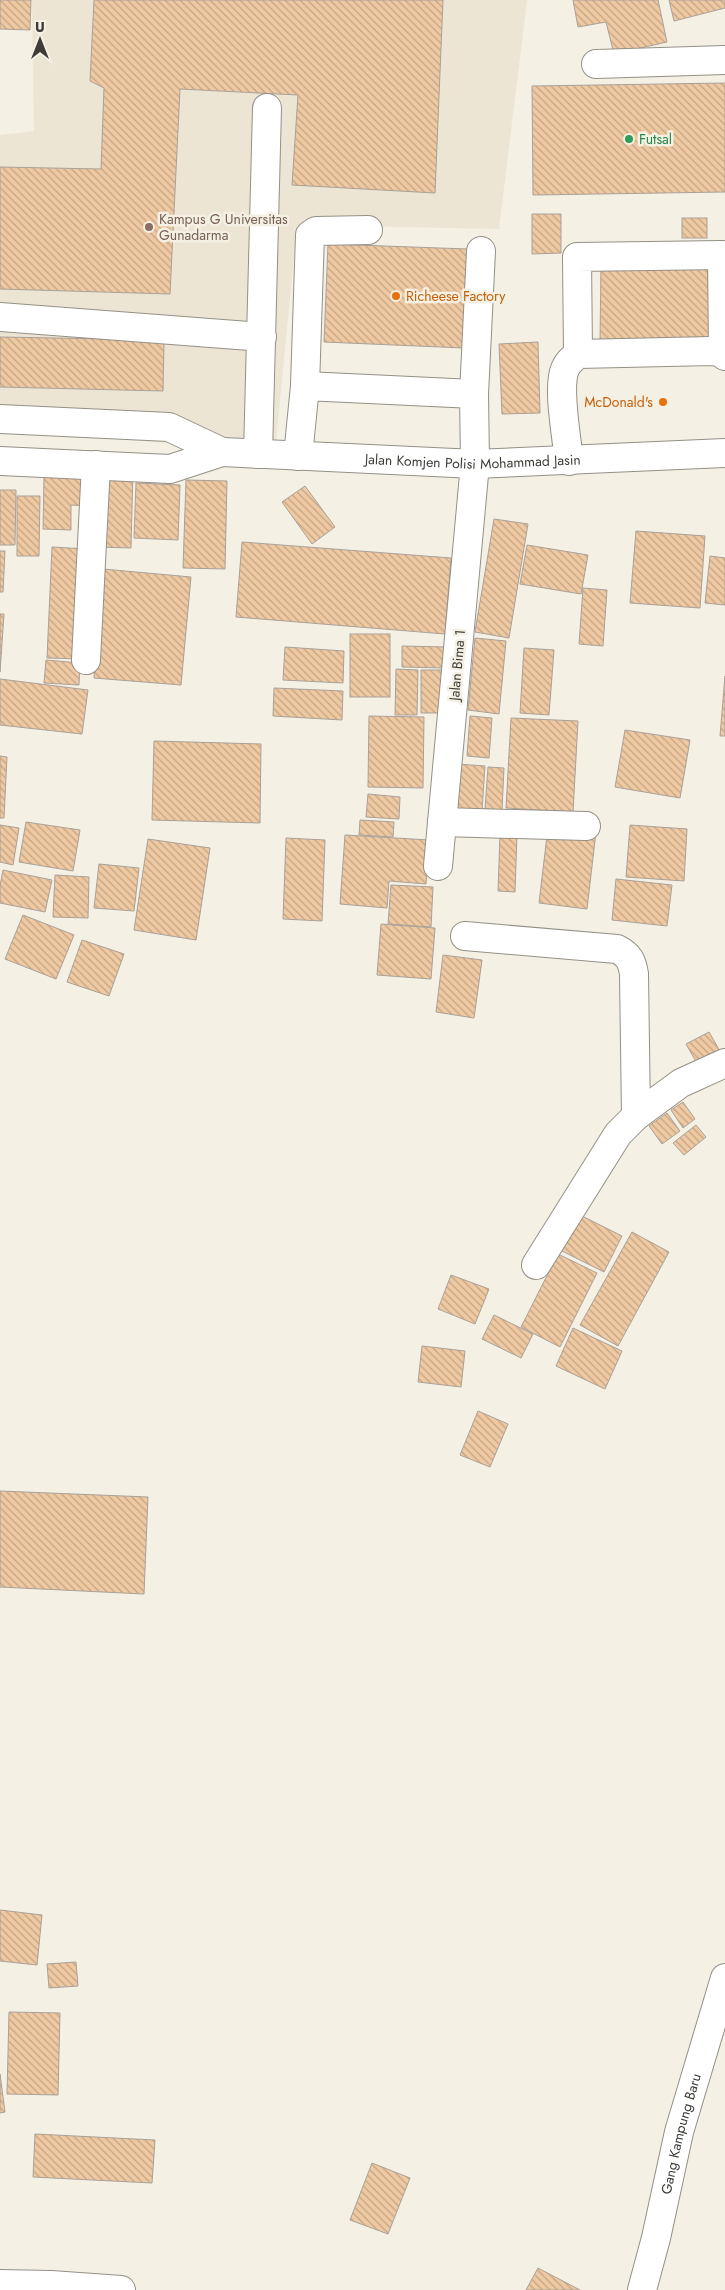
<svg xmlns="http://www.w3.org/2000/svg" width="725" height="2290" font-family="Jost,sans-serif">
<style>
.built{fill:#ece5d3}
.building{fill:url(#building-back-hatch);stroke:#aaa199}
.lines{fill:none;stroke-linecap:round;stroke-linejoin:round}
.minor-casing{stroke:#949086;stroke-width:30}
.major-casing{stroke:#949086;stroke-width:30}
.minor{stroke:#fff;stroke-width:28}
.major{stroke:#fff;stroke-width:28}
.leisure-dot{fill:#2e9e5b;stroke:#f4f0e4;stroke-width:2}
.education-dot{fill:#8d6e63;stroke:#f4f0e4;stroke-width:2}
.food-dot{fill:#e8710a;stroke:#f4f0e4;stroke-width:2}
.labels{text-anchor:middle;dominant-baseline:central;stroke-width:5;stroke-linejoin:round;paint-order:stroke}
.leisure-label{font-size:14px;fill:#27864d;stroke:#f4f0e4;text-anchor:start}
.education-label{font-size:14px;fill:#785e54;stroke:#f4f0e4;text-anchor:start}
.food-label{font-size:14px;fill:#c56008;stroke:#f4f0e4;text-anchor:start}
.street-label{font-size:14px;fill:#3d3c37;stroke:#f4f0e4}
</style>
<defs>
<pattern id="building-back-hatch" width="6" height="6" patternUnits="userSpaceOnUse" patternTransform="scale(1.25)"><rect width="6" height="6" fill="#efc9a2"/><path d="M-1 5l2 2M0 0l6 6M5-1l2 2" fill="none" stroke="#c3a485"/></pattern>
</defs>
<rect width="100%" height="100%" fill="#f4f0e4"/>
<path class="built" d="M32,0H527L499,229L297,225L275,452L0,429V135L34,131Z"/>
<g class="building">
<path d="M0,0H31L30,30L0,29Z"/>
<path d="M94,0H443L435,193L292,185L298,95L180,89L170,294L0,289V167L101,169L104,88L90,81Z"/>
<path d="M573,0H658L667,42L614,54L606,22L578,27Z"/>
<path d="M669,0H725V8L674,21Z"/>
<path d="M725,83V192L533,195L532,86Z"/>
<path d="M532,214H561V253L532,254Z"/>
<rect x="682" y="218" width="25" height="20"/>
<path d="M328,244L468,249L464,348L324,342Z"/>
<path d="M707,263L711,340L600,341L601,265Z"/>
<path d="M0,337L164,340L163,391L0,387Z"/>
<path d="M538,342L540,413L502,414L499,344Z"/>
<path d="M98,469L133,470L131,548L96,547Z"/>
<path d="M44,477L91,478L89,506L71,505V530L43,529Z"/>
<path d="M186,480L227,481L225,569L183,568Z"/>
<path d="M136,483L180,485L178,540L134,538Z"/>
<path d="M305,486L335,527L312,544L282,502Z"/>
<path d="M0,490H16L15,545H0Z"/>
<path d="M17,496H40L39,556H17Z"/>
<path d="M494,519L528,524L509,638L475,632Z"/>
<path d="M636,531L705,536L700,608L630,603Z"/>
<path d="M242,542L451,558L445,634L236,617Z"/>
<path d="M527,545L588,555L581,594L520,584Z"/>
<path d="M52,547L87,549L82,659L47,658Z"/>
<path d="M0,551H5L3,592H0Z"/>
<path d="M710,556L725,558V605L705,603Z"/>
<path d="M103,569L191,577L181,685L94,678Z"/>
<path d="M583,588L607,590L603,646L579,644Z"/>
<path d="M0,614H4L0,672Z"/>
<rect x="350" y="634" width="40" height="63"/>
<path d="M475,638L506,641L499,714L468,710Z"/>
<path d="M402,646L446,647L445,668L402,667Z"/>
<path d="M285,647L344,651L343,683L283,680Z"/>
<path d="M524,648L554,650L549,715L520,713Z"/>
<path d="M46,660L80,663L79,685L44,683Z"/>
<path d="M396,669L418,670L417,715H395Z"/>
<path d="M421,670H444L443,713H421Z"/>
<path d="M725,676V736H720Z"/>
<path d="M0,679L88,690L82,734L0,725Z"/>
<path d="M274,688L343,691L342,720L273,716Z"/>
<path d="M369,716L424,717L423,788L368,787Z"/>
<path d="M470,716L492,718L489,758L467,756Z"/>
<path d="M511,718L578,721L573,812L506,808Z"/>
<path d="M625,730L690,740L680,798L615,787Z"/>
<path d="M154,741L261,744L260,823L152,820Z"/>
<path d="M0,756L7,757L4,818H0Z"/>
<path d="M457,764L485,766L482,811L454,810Z"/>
<path d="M488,767L504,768L502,810L485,809Z"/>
<path d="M368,794L400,797L399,819L366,817Z"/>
<path d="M360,820L394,822L393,837L359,835Z"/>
<path d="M26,822L80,830L73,871L19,862Z"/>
<path d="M0,825L19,828L13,865L0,862Z"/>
<path d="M630,825L687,829L684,881L626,877Z"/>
<path d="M548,827L596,832L587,909L539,903Z"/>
<path d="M500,834H517L515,892L498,891Z"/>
<path d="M345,835L429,840L426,884L389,881L387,908L340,904Z"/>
<path d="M286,838L325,840L322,921L283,919Z"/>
<path d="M148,839L210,848L196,940L134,930Z"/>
<path d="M99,864L139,868L134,911L94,908Z"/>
<path d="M3,870L52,880L45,912L0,903V886Z"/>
<path d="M55,875L89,877L88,918L53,917Z"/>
<path d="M616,879L672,885L667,926L612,920Z"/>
<path d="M391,885L433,887L431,927L388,924Z"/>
<path d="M23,915L74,935L56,979L5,959Z"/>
<path d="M381,924L435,928L431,979L377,975Z"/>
<path d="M82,940L124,954L109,996L67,982Z"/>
<path d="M443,955L482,960L474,1018L436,1012Z"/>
<path d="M709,1032L721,1053L698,1065L686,1044Z"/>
<path d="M683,1102L695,1119L683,1128L671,1110Z"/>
<path d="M667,1113L680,1131L662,1144L649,1126Z"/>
<path d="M696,1125L706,1137L684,1155L673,1143Z"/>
<path d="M572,1211L622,1236L604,1272L554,1247Z"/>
<path d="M632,1232L669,1252L618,1346L580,1325Z"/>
<path d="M558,1254L597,1273L560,1347L521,1327Z"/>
<path d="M451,1275L489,1289L475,1324L438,1309Z"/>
<path d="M494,1315L533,1334L521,1358L482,1339Z"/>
<path d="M573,1328L622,1351L605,1389L556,1366Z"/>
<path d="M422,1346L465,1351L461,1387L418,1382Z"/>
<path d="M478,1411L508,1424L490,1467L460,1455Z"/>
<path d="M0,1491L148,1497L144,1594L0,1587Z"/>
<path d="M0,1910L42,1915L37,1965L0,1961Z"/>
<path d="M76,1962L78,1986L49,1988L47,1964Z"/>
<path d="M9,2012L60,2013L58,2095L7,2094Z"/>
<path d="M0,2074L5,2112L0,2113Z"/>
<path d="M35,2134L155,2140L152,2183L33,2177Z"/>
<path d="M372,2163L410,2178L388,2234L350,2220Z"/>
<path d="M538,2268L580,2290H526Z"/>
</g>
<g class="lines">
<defs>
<g id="minor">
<path d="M596,64L725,60"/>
<path d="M0,317L262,337"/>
<path d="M578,354L577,257L722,255L723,353"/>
<path d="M305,386L310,235L316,231L368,230"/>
<path d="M474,394L481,251"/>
<path d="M258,454L267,108"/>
<path d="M298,456L305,386L474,394L475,464L438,866"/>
<path d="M569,461C567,438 557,388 565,369C568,362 572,359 578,354L712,351L723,353L725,356"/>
<path d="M86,660L96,465"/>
<path d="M442,822L586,826"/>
<path d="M465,936L617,949C629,955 632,961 634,974L636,1116"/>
<path d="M536,1265L618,1134L636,1116L681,1083L725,1063"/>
<path d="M0,2284L51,2285L121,2290"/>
<path id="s1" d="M642,2290L656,2238L679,2132L725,1978"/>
</g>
<g id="major">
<path d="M0,419L169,427L222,452"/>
<path id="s2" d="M0,461L170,469L222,452L475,464L725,453"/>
</g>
</defs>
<use href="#minor" class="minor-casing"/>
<use href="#major" class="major-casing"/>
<use href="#minor" class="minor"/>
<use href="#major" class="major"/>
</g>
<circle class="leisure-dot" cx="629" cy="139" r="5"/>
<circle class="education-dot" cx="149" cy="227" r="5"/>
<g class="food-dot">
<circle cx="396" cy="296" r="5"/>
<circle cx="663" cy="402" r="5"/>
</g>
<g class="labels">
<g class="leisure-label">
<text x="639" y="139">Futsal</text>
</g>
<g class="education-label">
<text x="159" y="219">Kampus G Universitas<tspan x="159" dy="16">Gunadarma</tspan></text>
</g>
<g class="food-label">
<text x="406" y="296">Richeese Factory</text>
<text x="653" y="402" text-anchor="end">McDonald's</text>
</g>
<g class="street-label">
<text stroke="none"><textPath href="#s2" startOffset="476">Jalan Komjen Polisi Mohammad Jasin</textPath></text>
<text transform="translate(457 665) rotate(-85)">Jalan Bima 1</text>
<text stroke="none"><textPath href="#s1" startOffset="161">Gang Kampung Baru</textPath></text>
</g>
</g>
<g transform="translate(40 40)" stroke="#f4f0e4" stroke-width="4" paint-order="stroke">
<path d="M0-4L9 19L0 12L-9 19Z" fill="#3d3c37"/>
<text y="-8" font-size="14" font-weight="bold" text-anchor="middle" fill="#3d3c37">U</text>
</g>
</svg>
